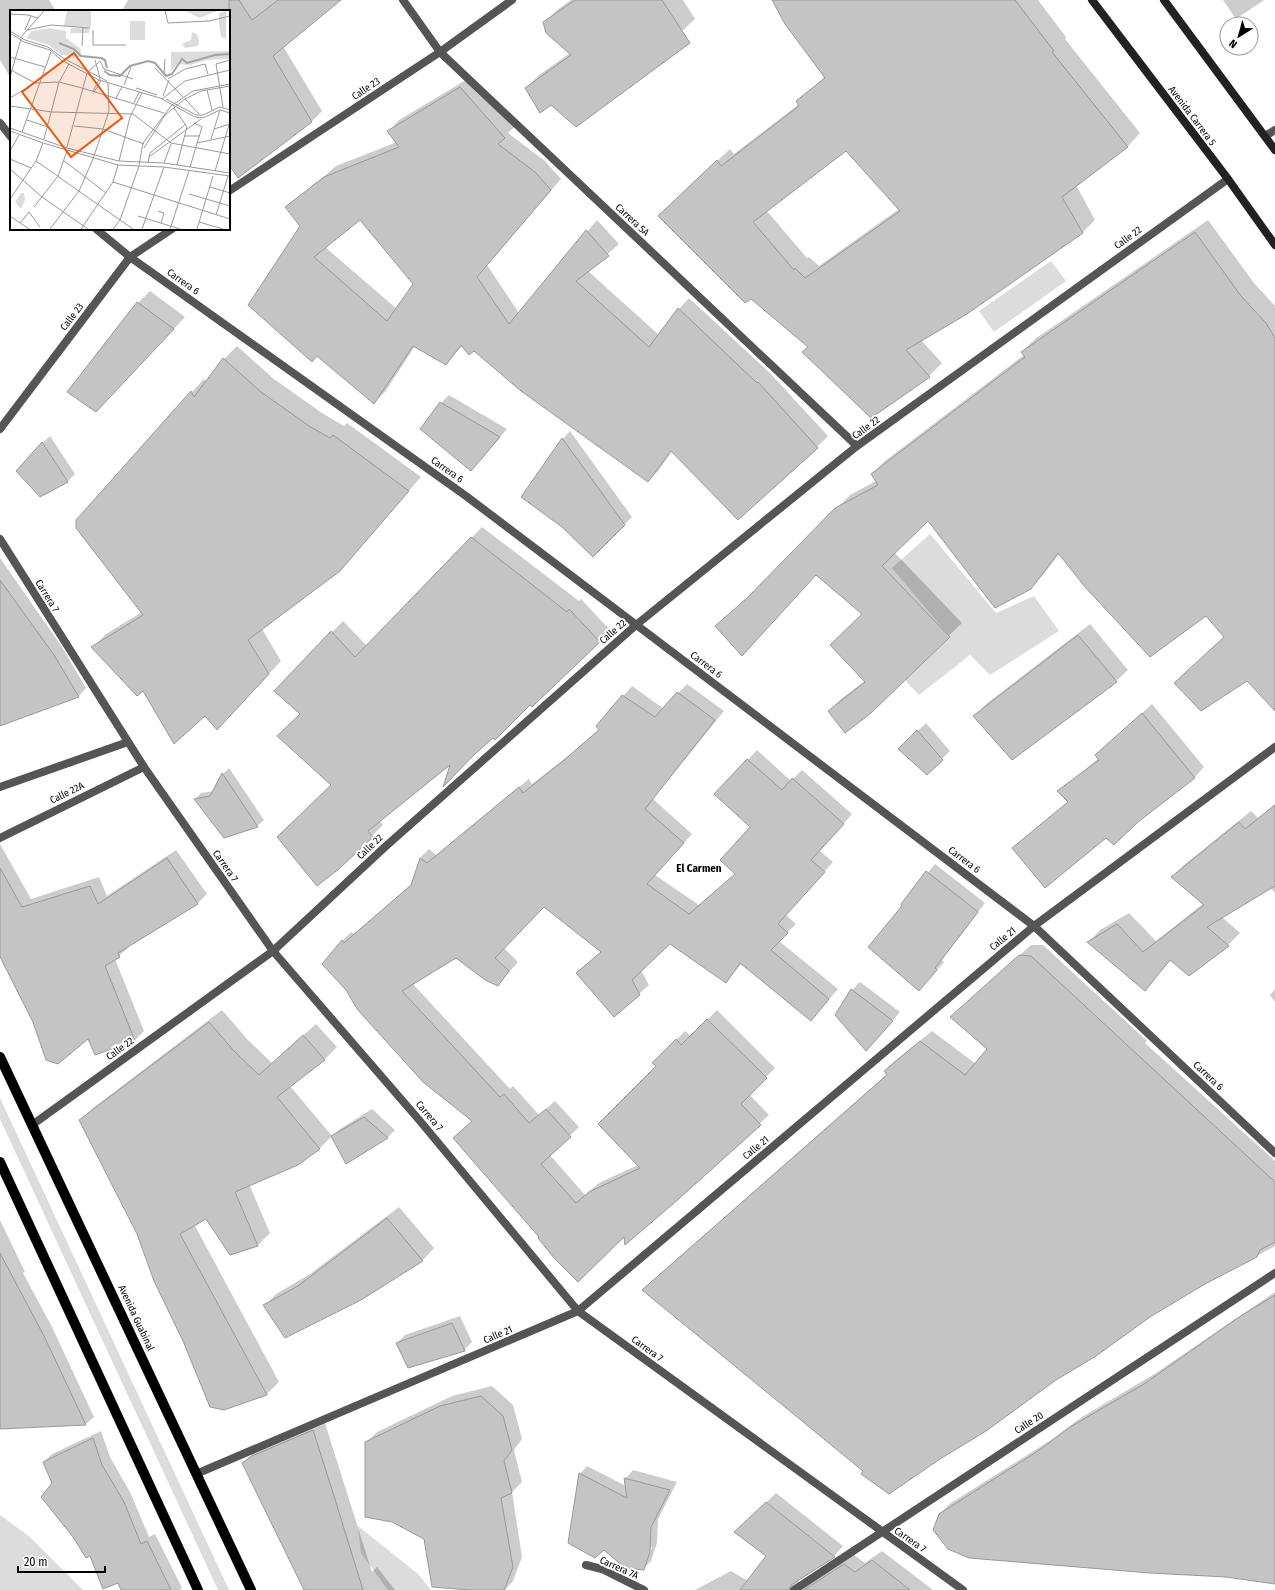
<svg xmlns="http://www.w3.org/2000/svg" width="1275" height="1590" font-family="'Fira Sans Condensed',sans-serif">
<style>
.green{fill:#dcdcdc}
.shadow{fill:#0003;fill-rule:evenodd}
.building{fill:#c4c4c4;stroke:#999;fill-rule:evenodd}
.lines{fill:none;stroke-linecap:round;stroke-linejoin:round}
.minor{stroke:#555;stroke-width:8}
.tertiary{stroke:#555;stroke-width:8}
.secondary{stroke:#222;stroke-width:8}
.primary{stroke:#000;stroke-width:10}
.labels{text-anchor:middle;dominant-baseline:central;stroke-width:4;stroke-linejoin:round;paint-order:stroke}
.street-label{font-size:10px;fill:#000;stroke:#fff}
.neighbourhood-label{font-size:11px;font-weight:bold;fill:#000;stroke:#fff}
.inset-river{fill:none;stroke:#a3a3a3;stroke-width:2}
.inset-road{fill:none;stroke:#999;stroke-width:1}
.view{fill:#e8590c;fill-opacity:0.15;stroke:#e8590c;stroke-width:2}
.inset-edge{fill:none;stroke:#000;stroke-width:2}
</style>
<rect width="100%" height="100%" fill="#fff"/>
<g class="green">
<path d="M1051,261L1066,281L994,332L979,311Z"/>
<path d="M930,534L996,613L1034,596L1059,631L990,675L970,655L919,695L905,680L950,637L892,568Z"/>
<path d="M0,1098L229,1590H218L0,1119Z"/>
<path d="M0,1515L30,1537L83,1590H0Z"/>
<path d="M358,1526L418,1574L431,1590H388L361,1553Z"/>
</g>
<g class="shadow">
<path d="M0,0H49L56,11H11V79L0,60Z"/>
<path d="M128,0H339L283,46L322,111L312,121L239,176L229,163V11H124L123,9Z"/>
<path d="M571,0H683L695,19L682,31L551,104L526,88L539,75L570,53L545,22L557,10Z"/>
<path d="M779,0H1038L1066,37L1065,39L1140,133L1128,146L1076,185L1095,220L1082,233L921,340L942,363L929,376L871,417L809,347L672,203L730,149L734,154L799,104L797,101L826,76ZM846,150L899,209L819,266L809,257L807,258L766,210Z"/>
<path d="M1223,0H1264L1236,19Z"/>
<path d="M471,77L515,126L508,133L545,161L561,179L487,265L519,313L597,220L619,244L588,271L659,335L679,309L689,298L769,372L828,436L817,447L672,451L659,470L648,481L474,350L463,345L446,364L415,346L385,392L374,402L318,355L301,226L287,208L336,166L397,142L389,131L399,120ZM360,219L415,284L397,309L325,247Z"/>
<path d="M1208,220L1254,283L1275,306V692L1207,614L1060,553L1043,575L1030,588L928,520L894,552L962,623L870,712L829,711L842,698L865,681L863,614L817,574L717,626L759,588L850,495L876,481L872,474L885,461L1024,355L1022,352L1035,339Z"/>
<path d="M150,291L185,317L96,411L68,392L138,303Z"/>
<path d="M237,346L274,379L322,413L344,426L347,423L421,477L340,570L262,629L281,661L230,715L205,714L143,690L93,647L106,634L142,612L77,520L192,392L204,379L206,382L224,359Z"/>
<path d="M449,395L507,429L479,462L441,403Z"/>
<path d="M570,431L632,517L593,556L563,526L522,497L563,439Z"/>
<path d="M50,436L75,474L67,482L43,443Z"/>
<path d="M482,527L579,601L581,599L610,630L532,706L530,703L493,736L452,763L379,820L383,825L372,836L332,785L301,714L275,691L343,621L367,646Z"/>
<path d="M0,558L62,647L86,688L79,696L0,726Z"/>
<path d="M1090,624L1128,670L1116,681L975,716L986,704Z"/>
<path d="M687,684L724,711L653,799L692,834L655,875L699,905L736,873L751,826L716,794L757,750L791,781L802,770L852,814L820,851L833,862L786,915L796,924L779,941L838,989L811,1020L742,963L726,982L670,943L641,970L649,985L614,1016L577,973L602,951L544,906L504,948L518,962L498,985L456,957L413,984L510,1089L513,1086L539,1115L555,1101L579,1127L550,1155L585,1195L599,1183L638,1165L657,1066L654,1063L685,1031L691,1036L717,1010L775,1068L749,1094L769,1115L672,1203L624,1235L540,1237L454,1138L473,1120L342,941L351,932L354,934L412,884L420,858L429,849L436,855L529,779L532,784L573,752L599,729L597,726L632,686L664,709Z"/>
<path d="M1152,704L1204,767L1195,777L1137,821L1106,837L1013,848L1069,801L1059,791L1099,758L1107,745Z"/>
<path d="M926,723L950,751L927,774L899,749Z"/>
<path d="M229,768L264,820L257,826L224,837L195,799L201,793L214,791L223,774Z"/>
<path d="M1275,804V893L1271,888L1222,917L1240,933L1228,945L1189,974L1171,960L1145,989L1089,942L1100,930L1129,913L1156,941L1204,903L1173,877L1184,865L1251,811L1258,818Z"/>
<path d="M0,844L31,899L99,877L107,896L176,850L207,894L198,903L127,946L128,948L115,959L144,1031L135,1040L96,1054L89,1037L33,1022L0,955Z"/>
<path d="M935,864L985,903L942,960L944,962L927,982L902,904Z"/>
<path d="M1031,945H1043L1147,1041L1145,1043L1275,1161V1246L864,1471L643,1289L887,1074L885,1071L896,1060L932,1031L976,1064L988,1049L951,1017Z"/>
<path d="M860,982L900,1012L874,1042L836,1015L852,990Z"/>
<path d="M1275,989V1002L1270,995Z"/>
<path d="M222,1010L247,1039L272,1063L316,1024L337,1047L325,1059L290,1086L332,1136L319,1149L249,1184L270,1233L258,1245L231,1254L206,1217L194,1224L279,1382L267,1394L224,1409L81,1120L93,1108Z"/>
<path d="M372,1109L395,1130L387,1138L332,1136L340,1129Z"/>
<path d="M399,1207L434,1248L423,1260L361,1299L265,1306L276,1294L310,1274Z"/>
<path d="M0,1220L25,1272L23,1273L52,1327L94,1417L86,1424L0,1420Z"/>
<path d="M1275,1292V1582L1226,1576L1029,1563L969,1557L939,1514L951,1503L1051,1440L1082,1417L1156,1373Z"/>
<path d="M460,1316L472,1342L464,1350L408,1367L397,1343L405,1335Z"/>
<path d="M492,1386L513,1405L522,1439L514,1450L522,1482L512,1492L522,1557L513,1581L505,1590H482L425,1538L366,1443L377,1432L452,1396Z"/>
<path d="M324,1420L372,1572L377,1567L395,1590H305L243,1463L254,1452Z"/>
<path d="M101,1431L110,1457L131,1494L149,1537L155,1534L182,1588L180,1590H122L118,1582L90,1554L53,1483L44,1462L52,1454Z"/>
<path d="M587,1466L626,1486V1478L633,1470L677,1482L658,1519L657,1543L651,1561L643,1569L580,1474ZM650,1547H652L647,1562H645Z"/>
<path d="M776,1493L843,1546L834,1556L798,1580L801,1586L854,1555L865,1563L882,1551L933,1590H695L731,1571L748,1581L768,1556L736,1532Z"/>
</g>
<g class="building">
<path d="M229,0H239L252,20L278,0H341L273,56L312,122L238,178L229,165Z"/>
<path d="M575,0H662L690,43L576,127L551,105L540,113L525,88L571,55L546,33L543,22Z"/>
<path d="M772,0H1015L1054,51L1052,52L1128,147L1062,197L1083,233L967,314L906,350L930,377L871,418L802,352L808,347L751,299L745,303L658,216L717,160L721,166L799,106L796,101L825,78L785,24ZM846,151L900,211L805,278L795,268L794,270L753,222Z"/>
<path d="M460,87L505,138L498,144L535,172L551,190L477,277L509,324L586,230L609,256L576,281L649,347L678,308L757,383L758,382L818,448L738,520L671,451L648,482L521,391L474,351L469,355L461,345L446,365L413,346L374,404L317,356L312,362L248,305L300,226L285,207L324,177L399,147L387,131ZM360,220L413,284L387,321L314,257Z"/>
<path d="M1195,232L1241,296L1266,323L1275,338V711L1247,681L1201,711L1174,683L1224,637L1206,616L1150,657L1085,587L1058,553L1031,589L995,608L928,521L882,566L950,637L871,713L845,733L828,711L865,682L830,645L862,614L816,575L742,656L715,626L747,598L835,508L878,485L871,474L1025,357L1021,352Z"/>
<path d="M137,302L174,329L96,412L67,392Z"/>
<path d="M223,358L261,392L309,426L330,438L333,435L409,491L340,571L248,640L269,674L217,730L205,716L174,744L143,691L137,696L91,647L143,615L76,528V520L191,391L194,397Z"/>
<path d="M440,402L500,437L471,471L420,429Z"/>
<path d="M562,438L625,525L593,557L562,527L521,497Z"/>
<path d="M42,442L68,482L40,497L16,471Z"/>
<path d="M471,537L567,612L569,609L600,642L532,707L530,705L495,740L493,738L475,754L443,787L450,765L368,831L373,837L340,868L317,886L277,837L331,785L277,736L300,714L274,691L331,631L355,657Z"/>
<path d="M0,580L54,655L79,697L0,726Z"/>
<path d="M1078,635L1117,682L1012,760L973,716Z"/>
<path d="M677,692L715,720L645,809L684,843L647,884L689,914L735,874L720,860L750,827L714,794L747,759L782,790L792,778L844,824L811,860L825,872L778,924L788,933L771,950L829,999L811,1021L740,963L726,983L670,944L632,980L640,995L614,1017L576,973L601,952L544,907L495,958L509,971L498,986L485,980L456,958L402,991L500,1097L504,1094L529,1123L546,1109L571,1137L541,1164L576,1203L589,1192L640,1168L598,1124L656,1066L652,1063L676,1039L681,1045L707,1019L767,1078L741,1104L761,1125L673,1204L625,1245L624,1237L578,1282L554,1258L538,1238L539,1237L453,1138L472,1121L423,1082L357,1009L346,990L322,964L342,940L344,943L411,885L420,858L427,863L519,787L523,793L563,761L599,730L596,726L622,695L655,717Z"/>
<path d="M1142,713L1195,778L1138,822L1114,845L1106,838L1045,888L1012,848L1068,802L1057,791L1099,760L1095,755Z"/>
<path d="M917,730L943,760L927,775L898,749Z"/>
<path d="M222,773L258,827L224,838L194,799L210,796Z"/>
<path d="M1275,805V886L1207,927L1229,946L1189,976L1170,960L1145,991L1087,942L1117,924L1143,952L1204,905L1171,877L1239,822L1245,829Z"/>
<path d="M167,858L198,904L118,953L120,957L105,966L135,1041L95,1055L88,1039L58,1064L46,1060L33,1022L0,957V868L22,907L90,886L98,904Z"/>
<path d="M926,871L978,912L935,968L937,970L919,991L868,947L902,906L901,904Z"/>
<path d="M1019,955L1031,956L1275,1182V1242L1260,1250L1257,1257L1205,1284L1150,1317L1096,1356L1056,1380L986,1431L940,1459L889,1494L861,1474L863,1471L642,1290L887,1075L884,1071L920,1041L965,1075L987,1049L950,1017Z"/>
<path d="M851,989L893,1021L866,1051L835,1015Z"/>
<path d="M209,1022L234,1051L259,1075L303,1035L325,1060L277,1097L320,1149L298,1165L235,1192L258,1246L230,1255L206,1219L180,1234L267,1395L224,1410L210,1407L183,1341L154,1281L137,1234L79,1120Z"/>
<path d="M364,1117L388,1138L346,1164L331,1136Z"/>
<path d="M387,1218L423,1261L361,1300L285,1338L263,1305L298,1286Z"/>
<path d="M0,1253L44,1336L86,1425L0,1429Z"/>
<path d="M1275,1295V1584L1226,1577L1150,1573L969,1558L948,1549L933,1530L939,1514L1038,1451L1070,1427L1144,1384L1236,1319Z"/>
<path d="M452,1323L465,1351L408,1368L396,1343Z"/>
<path d="M481,1396L503,1416L512,1450L504,1461L512,1493L501,1498L513,1567L504,1590H469L432,1587L424,1539L392,1522L365,1517V1442L440,1406Z"/>
<path d="M313,1430L334,1496L363,1590H304L242,1463L252,1456Z"/>
<path d="M93,1438L102,1465L124,1502L141,1544L147,1541L171,1590H121L118,1583L103,1589L90,1556L86,1558L73,1537L41,1497L52,1483L43,1462Z"/>
<path d="M579,1473L627,1498L624,1478L670,1490L651,1527L650,1552L644,1570L625,1568L604,1550L595,1558L568,1543Z"/>
<path d="M766,1502L835,1557L791,1585L789,1590H740L766,1556L734,1532Z"/>
<path d="M872,1560L910,1590H804L844,1564L855,1572Z"/>
</g>
<g class="lines">
<g class="minor">
<path d="M403,0L440,52L857,446"/>
<path d="M1265,136L1275,130"/>
<path d="M229,191L440,52L512,0"/>
<path d="M0,429L130,257L172,229"/>
<path d="M0,539L144,767L273,951L420,1121L578,1311L963,1590"/>
<path d="M0,787L128,742"/>
<path d="M0,838L144,767"/>
<path d="M32,1125L273,951L386,846L636,625L857,446L1228,179"/>
<path d="M196,1474L578,1311L1034,926L1275,747"/>
<path d="M586,1565L602,1569L644,1590"/>
<path d="M794,1590L1275,1273"/>
</g>
<g class="tertiary">
<path d="M0,123L11,137"/>
<path d="M96,229L130,257L466,496L1034,926L1275,1153"/>
</g>
<g class="secondary">
<path d="M1092,0L1228,179L1275,245"/>
<path d="M1164,0L1275,150"/>
</g>
<g class="primary">
<path d="M0,1057L251,1590"/>
<path d="M0,1162L198,1590"/>
</g>
</g>
<g class="labels">
<g class="street-label">
<text transform="translate(366 89) rotate(-34)">Calle 23</text>
<text transform="translate(1192 116) rotate(53)">Avenida Carrera 5</text>
<text transform="translate(632 220) rotate(43)">Carrera 5A</text>
<text transform="translate(1128 238) rotate(-36)">Calle 22</text>
<text transform="translate(183 282) rotate(35)">Carrera 6</text>
<text transform="translate(72 317) rotate(-53)">Calle 23</text>
<text transform="translate(866 428) rotate(-36)">Calle 22</text>
<text transform="translate(447 470) rotate(35)">Carrera 6</text>
<text transform="translate(47 596) rotate(58)">Carrera 7</text>
<text transform="translate(613 632) rotate(-41)">Calle 22</text>
<text transform="translate(706 665) rotate(37)">Carrera 6</text>
<text transform="translate(67 793) rotate(-26)">Calle 22A</text>
<text transform="translate(370 847) rotate(-43)">Calle 22</text>
<text transform="translate(964 860) rotate(37)">Carrera 6</text>
<text transform="translate(225 866) rotate(55)">Carrera 7</text>
<text transform="translate(1003 939) rotate(-40)">Calle 21</text>
<text transform="translate(120 1049) rotate(-36)">Calle 22</text>
<text transform="translate(1208 1076) rotate(43)">Carrera 6</text>
<text transform="translate(429 1116) rotate(50)">Carrera 7</text>
<text transform="translate(756 1148) rotate(-40)">Calle 21</text>
<text transform="translate(136 1318) rotate(65)">Avenida Guabinal</text>
<text transform="translate(498 1335) rotate(-23)">Calle 21</text>
<text transform="translate(647 1349) rotate(36)">Carrera 7</text>
<text transform="translate(1029 1423) rotate(-33)">Calle 20</text>
<text transform="translate(910 1540) rotate(35)">Carrera 7</text>
<text transform="translate(619 1568) rotate(24)">Carrera 7A</text>
</g>
<g class="neighbourhood-label">
<text x="699" y="868">El Carmen</text>
</g>
</g>
<g transform="translate(10 10)">
<rect width="220" height="220" fill="#fff"/>
<path d="M57,1H81V17L54,16ZM176,1H207L189,8ZM216,1V29L211,27L209,13V3ZM120,11H135V30H120ZM40,18L56,21V28L71,39L70,47L51,45L39,35L16,28L22,21ZM61,18H80L79,23H60ZM182,22L187,24L189,31L188,36L175,38L172,34L181,30ZM220,41V49L197,50L180,55L167,54L161,61V42ZM11,183H14L15,190L11,199L5,192Z" fill="#dcdcdc"/>
<path class="inset-river" d="M49,33L64,39L71,46L91,48L95,50L97,58M94,61L100,65L110,66L120,56L138,51L145,53L156,66L162,64L172,49L177,53L205,45L220,44"/>
<path class="inset-road" d="M155,1L158,13L199,11L220,6M0,4L18,5L28,8M15,20L21,6M17,20L41,15L80,18M83,20V35H116M0,21L15,30L38,37L53,48L97,71M0,23L14,32L40,40L51,50L89,70L150,88L185,107L193,108L210,100L220,103M11,27L34,1M72,36L73,18M0,47L35,57M145,58L173,87M1,60L25,73L49,72L72,78L154,103M78,62L90,51L94,59L123,69M154,65L155,49M0,67L11,29M158,69L175,59L195,54L198,64M114,75L121,57M126,78L147,85M197,80L202,100M83,81L90,68L85,50M84,82L91,71M153,86L159,70M0,88L25,73M106,88L112,77M152,89L175,71L220,60M156,89L186,105H193L210,97L220,100M175,89L189,104M124,93L129,82M0,96L42,102L123,104L161,133L220,144M213,97L206,54L220,50M164,98L177,117L167,155M17,110L38,117M64,116L93,119L134,134M0,118L57,138L109,151L154,153L220,163M204,119L220,114M0,121L33,133L108,155L154,157L220,166M12,122L41,42M175,126H189M34,129L49,72L59,54M201,129L210,100M187,133L220,126M57,137L77,63M134,138L155,105L175,89L191,81L220,76M0,141L9,125M139,147L191,109M0,149L21,158M53,150L96,183M26,151L110,210L129,156M109,151L120,107L132,83M138,153L140,143L176,114M154,153L161,134M129,155L133,133L161,96L183,81L220,74M180,157L192,117L184,113M0,159L32,187L78,219M205,161L219,115M103,172L220,209M200,177L220,183M179,184L220,196M0,189L26,151L33,133M24,197L48,166L57,141M148,201L154,203L151,213M206,205L218,166M0,206L19,219M128,206L170,219M189,212L213,219M10,213L19,202L30,217M40,219L69,181L83,149L99,101L98,73M71,219L103,172L108,155M103,219L110,210L123,219M132,219L154,157M160,219L179,161M187,219L203,166"/>
<path class="view" d="M64,43L112,108L61,147L12,82Z"/>
<rect width="220" height="220" class="inset-edge"/>
</g>
<g transform="translate(1239 36) rotate(217)"><circle r="19" fill="#ffffff" stroke="#999999"/>
<path d="M0-3L7 15L0 10L-7 15Z" fill="#000000"/>
<text y="-6" font-size="11" font-weight="bold" text-anchor="middle" fill="#000000">N</text>
</g>
<path d="M18 1566v6h87v-6" fill="none" stroke="#000000" stroke-width="2"/>
<text x="24" y="1566" font-size="12" fill="#000000" stroke="#ffffff" stroke-width="3" paint-order="stroke">20 m</text>
</svg>
